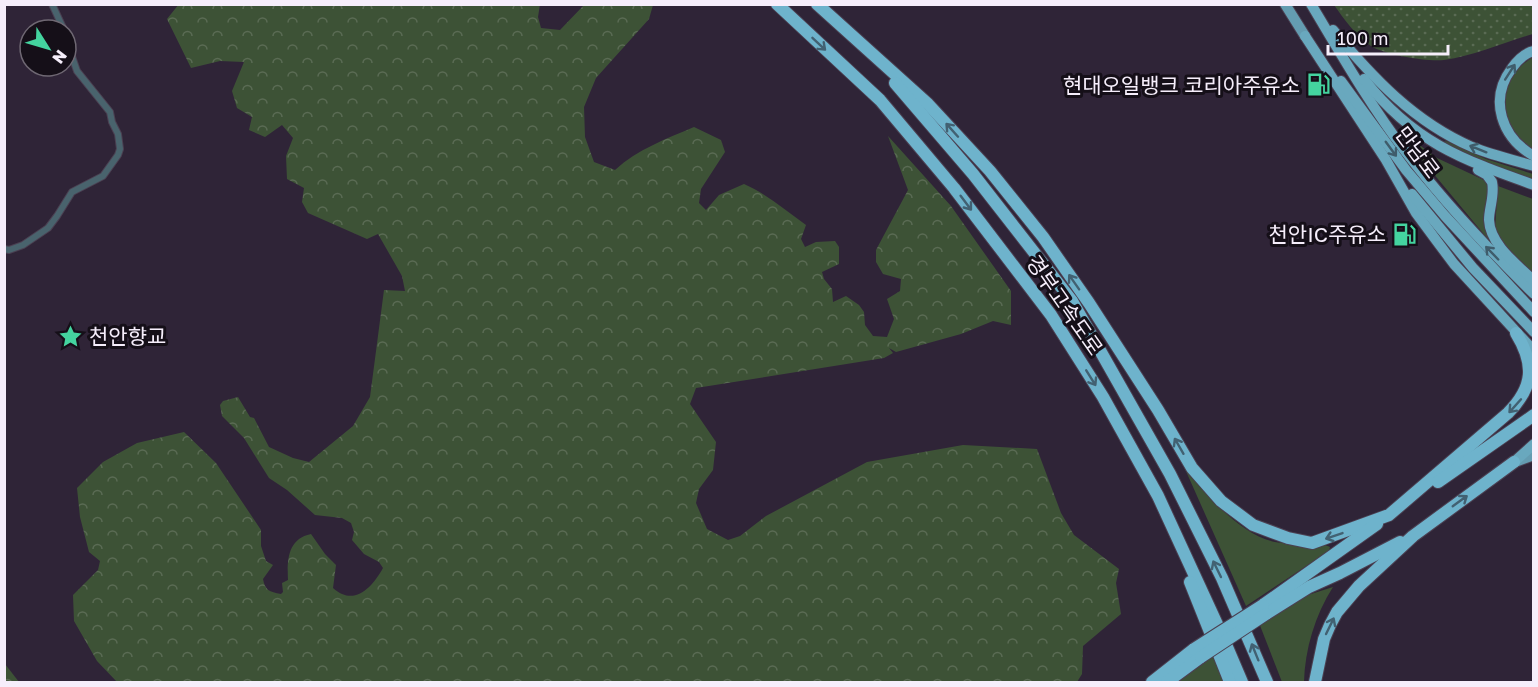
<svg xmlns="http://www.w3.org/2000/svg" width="1538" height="687" font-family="'Golos Text','Noto Sans KR',sans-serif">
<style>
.grass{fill:#3d5236}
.forest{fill:url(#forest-crowns)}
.park{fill:url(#park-dots)}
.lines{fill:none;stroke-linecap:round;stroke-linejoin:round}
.minor-casing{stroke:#4b4052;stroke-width:8}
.primary-casing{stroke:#4b4052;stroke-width:12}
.trunk-casing{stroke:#4b4052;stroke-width:12}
.motorway-casing{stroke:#4b4052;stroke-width:14}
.minor{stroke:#49636d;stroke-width:6}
.primary{stroke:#649cb1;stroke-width:10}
.trunk{stroke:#69a8be;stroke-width:10}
.motorway{stroke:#6eb3cc;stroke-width:12}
.motorway-bridge-casing{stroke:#4b4052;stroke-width:14;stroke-linecap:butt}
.motorway-bridge{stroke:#6eb3cc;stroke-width:12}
.oneway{stroke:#426172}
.oneway2{stroke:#3f5c6b}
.labels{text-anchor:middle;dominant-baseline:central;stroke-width:6;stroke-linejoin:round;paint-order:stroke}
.poi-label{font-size:21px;fill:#f6eefb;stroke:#150f18;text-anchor:end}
.street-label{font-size:21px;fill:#f6eefb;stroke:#150f18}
</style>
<defs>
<pattern id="forest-crowns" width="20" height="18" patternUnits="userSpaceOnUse" patternTransform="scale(1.5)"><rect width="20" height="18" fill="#3d5236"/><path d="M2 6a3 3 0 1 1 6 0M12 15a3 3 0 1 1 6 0" fill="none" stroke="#5a6b54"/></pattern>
<pattern id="park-dots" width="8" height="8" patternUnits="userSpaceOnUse" patternTransform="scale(1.5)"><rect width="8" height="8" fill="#3d5236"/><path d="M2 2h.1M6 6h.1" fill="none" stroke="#5a6b54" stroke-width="1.8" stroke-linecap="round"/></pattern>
</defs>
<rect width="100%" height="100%" fill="#2f2437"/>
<g class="grass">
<path d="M1533,57V153C1527,147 1518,141 1513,133C1509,128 1507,118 1506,111C1503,86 1511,71 1533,57Z"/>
<path d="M1402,132L1437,158L1486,181C1492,203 1480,223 1492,244L1403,137Z"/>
<path d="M1446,141L1486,159L1533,174V180L1487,164L1444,142Z"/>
<path d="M1498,186L1533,199V275L1502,242L1495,228Z"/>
<path d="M1181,460C1199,488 1239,535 1275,542C1290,545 1319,541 1330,547L1329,551L1246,606Z"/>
<path d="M1333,587C1315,615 1305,649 1304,682H1282L1259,623L1289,601Z"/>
<path d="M1214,655L1225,682H1177L1182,678Z"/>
</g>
<g class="forest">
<path d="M653,5L649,19L596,78L584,107L585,137L594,162L615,170C638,149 666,139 694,127L721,140L725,152L701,189L699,203L706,210L719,195L744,184C767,194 786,211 806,225L801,239L805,247L816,242L835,241L839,247V264L822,272L824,279L832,289L833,302L846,296L859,305L864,312L865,325L873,336L887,337L894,319L887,299L900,291L901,279L883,274L876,262V250L908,190L888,136L951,206L1011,291V325L993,321L961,334L896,352L889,348L893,353L884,358L696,388L690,404L716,442L713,470L699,489L696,503L707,529L728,540L740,536L766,516L867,462L963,445L1037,449L1061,513L1074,535L1119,569L1116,583L1121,614L1083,646L1082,674L1077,682H117L97,661L74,621L73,595L98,570L100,561L89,552L80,517L77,488L103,462L137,443L184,432L216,463L261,530V546L266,561L273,565L263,579C265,590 269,592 281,594L283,592L282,583L288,580C287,559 288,539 311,534L325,554L336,565L333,588C354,607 372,588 383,568L379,562L364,554L352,540L354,532L351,523L342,518L315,515L287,490L269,478L244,438L222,416L220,405L223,401L238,397L250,417L254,418L269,447L293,458L309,462L353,426L370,397L384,290L405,291L402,276L378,234L367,239L308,213L302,202L304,188L287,179L286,156L293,138L282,125L265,137L249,130L252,117L237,108L232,91L244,62L220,61L191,68L167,19L179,4H540L538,17L541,28L560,30L584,5Z"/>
<path d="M5,664L19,682H5Z"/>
</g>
<path class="park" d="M1334,5H1533V34C1504,42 1474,56 1444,60C1428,62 1385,55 1371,46C1356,36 1344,19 1334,5Z"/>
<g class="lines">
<defs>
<g id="minor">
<path d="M52,4L64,30"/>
<path d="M4,249L9,250L23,245L48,228L57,216L72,192L103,176L118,155L120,149L118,134L112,122L110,112L77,71L66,39"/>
</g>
<g id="primary">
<path d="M1285,4L1305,36"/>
<path d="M1515,462L1534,455"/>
</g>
<g id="trunk">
<path d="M1311,4C1341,54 1370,105 1405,151C1444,202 1488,249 1534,294"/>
<path d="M1333,30C1372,77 1414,122 1472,147C1492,155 1513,160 1534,166"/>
<path d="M1305,36L1386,160L1416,213L1436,240L1454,264L1534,351"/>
<path d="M1534,51C1524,53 1517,61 1512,68C1488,100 1502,138 1534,156"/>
<path d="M1364,79C1413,142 1461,159 1534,185"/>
<path d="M1341,81L1406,170L1445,216L1534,312"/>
<path d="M1478,170L1487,175L1492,182C1495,195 1489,208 1489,220C1490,245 1518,265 1534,281"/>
<path d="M1412,194L1473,268L1534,332"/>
<path d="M1514,462L1534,444"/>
</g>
<g id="motorway">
<path d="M777,4L880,100L954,188L1051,315L1103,397L1158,496L1222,635L1242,682"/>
<path d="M817,4L928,104L990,171L1043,237L1089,303L1158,410L1192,468L1221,501L1253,525L1288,538L1312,543L1389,515L1508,413C1534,387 1535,364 1516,333"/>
<path d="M895,83L973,174L1072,301L1170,474L1222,578L1267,682"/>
<path d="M1438,482L1534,415"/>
<path d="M1190,582L1230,682"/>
<path d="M1263,605L1377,524"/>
<path d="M1266,614L1309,587L1340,573L1400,542"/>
<path d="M1152,682L1194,649"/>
<path d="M1167,682L1201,657"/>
<path d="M1315,682L1324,639L1330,625L1337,612L1359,586L1413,536L1514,462"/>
</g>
</defs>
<use href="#minor" class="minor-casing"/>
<use href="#primary" class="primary-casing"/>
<use href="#trunk" class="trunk-casing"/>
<use href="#motorway" class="motorway-casing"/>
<use href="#minor" class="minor"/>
<use href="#primary" class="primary"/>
<use href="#trunk" class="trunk"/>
<use href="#motorway" class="motorway"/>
<defs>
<g id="motorway-bridge">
<path d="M1194,649L1263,605"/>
<path d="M1201,657L1266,614"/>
</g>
</defs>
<use href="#motorway-bridge" class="motorway-bridge-casing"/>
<use href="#motorway-bridge" class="motorway-bridge"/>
</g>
<defs><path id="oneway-shaft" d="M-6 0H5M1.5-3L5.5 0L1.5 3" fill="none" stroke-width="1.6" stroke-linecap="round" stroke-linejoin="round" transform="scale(1.5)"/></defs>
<g class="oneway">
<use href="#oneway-shaft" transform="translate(819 44) rotate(43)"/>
<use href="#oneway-shaft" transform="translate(952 130) rotate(-132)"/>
<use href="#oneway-shaft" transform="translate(966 203) rotate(53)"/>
<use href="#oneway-shaft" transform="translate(1074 282) rotate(-125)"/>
<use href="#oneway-shaft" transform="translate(1091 378) rotate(58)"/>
<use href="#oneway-shaft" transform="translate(1515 406) rotate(132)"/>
<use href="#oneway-shaft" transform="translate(1179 446) rotate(-120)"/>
<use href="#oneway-shaft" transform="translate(1460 501) rotate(-36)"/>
<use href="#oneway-shaft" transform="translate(1334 536) rotate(161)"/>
<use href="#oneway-shaft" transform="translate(1217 569) rotate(-116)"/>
<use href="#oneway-shaft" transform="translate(1330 626) rotate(-64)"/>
<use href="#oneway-shaft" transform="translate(1255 652) rotate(-112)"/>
</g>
<g class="oneway2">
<use href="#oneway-shaft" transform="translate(1510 72) rotate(-57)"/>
<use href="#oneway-shaft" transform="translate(1391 149) rotate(54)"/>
<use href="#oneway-shaft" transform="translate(1478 149) rotate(-158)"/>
<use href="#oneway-shaft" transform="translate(1492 253) rotate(-134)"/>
</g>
<defs>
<symbol id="fuel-bare" viewBox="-9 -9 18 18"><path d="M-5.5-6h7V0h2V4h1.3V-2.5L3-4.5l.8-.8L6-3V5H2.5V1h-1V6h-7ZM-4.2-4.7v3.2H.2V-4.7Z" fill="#44d49f" stroke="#150f18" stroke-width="2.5" paint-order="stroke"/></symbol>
<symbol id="sight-bare" viewBox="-9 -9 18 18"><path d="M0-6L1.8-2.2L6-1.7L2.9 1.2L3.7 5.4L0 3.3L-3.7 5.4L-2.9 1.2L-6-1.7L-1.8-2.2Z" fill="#44d49f" stroke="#150f18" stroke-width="2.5" paint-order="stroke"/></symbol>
</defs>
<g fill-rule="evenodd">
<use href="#fuel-bare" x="1302" y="68" width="33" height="33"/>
<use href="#fuel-bare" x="1388" y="218" width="33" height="33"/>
<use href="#sight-bare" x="54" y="320" width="33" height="33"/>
</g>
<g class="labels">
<g class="poi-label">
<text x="1300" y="85">현대오일뱅크 코리아주유소</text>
<text x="1386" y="234">천안IC주유소</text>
<text x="89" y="336" text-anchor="start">천안향교</text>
</g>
<g class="street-label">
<text transform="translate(1418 152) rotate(53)">만남로</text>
<text transform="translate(1065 305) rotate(55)">경부고속도로</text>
</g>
</g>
<rect width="1538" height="687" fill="none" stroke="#f6eefb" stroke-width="12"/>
<g transform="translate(48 48) rotate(127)"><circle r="28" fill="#150f18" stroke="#6f6873" stroke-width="1.5"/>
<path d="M0-4.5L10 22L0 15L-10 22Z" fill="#44d49f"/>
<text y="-9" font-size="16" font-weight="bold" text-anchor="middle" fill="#f6eefb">N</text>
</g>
<path d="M1328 45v9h120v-9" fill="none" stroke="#f6eefb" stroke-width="3"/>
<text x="1337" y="45" font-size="18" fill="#f6eefb" stroke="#150f18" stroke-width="4.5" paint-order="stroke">100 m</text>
</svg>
